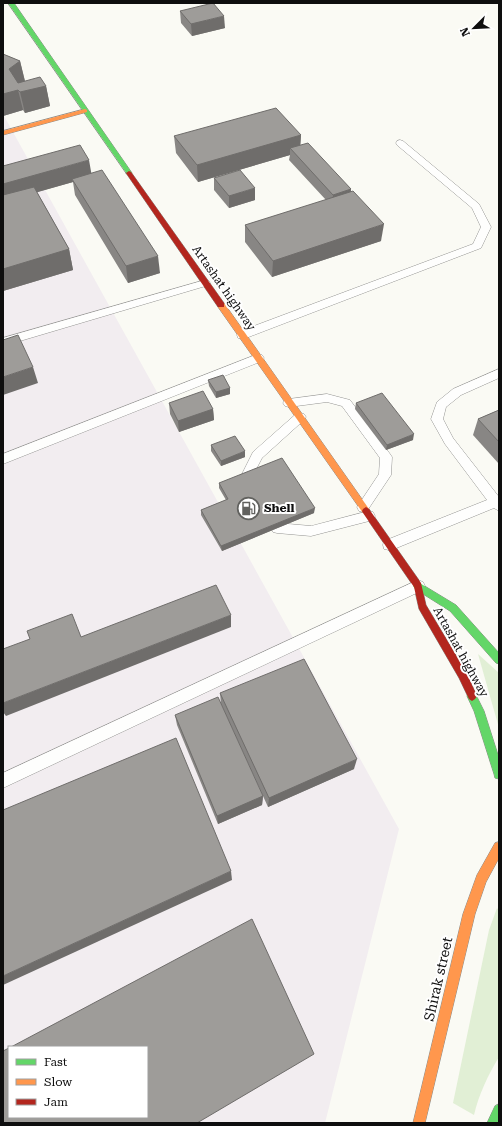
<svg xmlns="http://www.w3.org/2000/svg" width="502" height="1126" font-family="'Roboto Serif',serif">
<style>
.industrial{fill:#f2edf0;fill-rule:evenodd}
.green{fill:#e1efd5}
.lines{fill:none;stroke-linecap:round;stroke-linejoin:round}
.lane-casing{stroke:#949492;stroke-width:1}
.fast-casing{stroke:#8b8b88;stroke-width:1}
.slow-casing{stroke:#8b8b88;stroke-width:1}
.jam-casing{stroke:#8b8b88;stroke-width:1}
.lane{fill:#fefefd;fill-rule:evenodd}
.fast{fill:#63d668;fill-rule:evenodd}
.slow{fill:#ff974d;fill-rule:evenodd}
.jam{fill:#b3261e;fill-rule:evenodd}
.wall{fill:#888684}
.shaded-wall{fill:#6f6d6b}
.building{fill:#9e9c99;stroke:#6f6d6b}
.labels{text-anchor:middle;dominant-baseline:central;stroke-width:4;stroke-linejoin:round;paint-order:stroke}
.street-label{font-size:12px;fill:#0e0e0e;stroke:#fff}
.poi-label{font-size:12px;font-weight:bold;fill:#0e0e0e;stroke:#fff;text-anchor:start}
.near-street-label{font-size:14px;fill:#0e0e0e;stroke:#fff}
</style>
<rect width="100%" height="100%" fill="#fafaf4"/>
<path class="industrial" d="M3,114L399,829L325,1123H3ZM9,1047H147V1117H9Z"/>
<g class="green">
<path d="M478,654L499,673V728Z"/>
<path d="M497,908L499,911V1057C488,1075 479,1094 474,1115L453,1103L489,930Z"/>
</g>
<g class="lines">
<defs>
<g id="lane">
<path d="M400,140L403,141L479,204L491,227L481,248L246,338H238L237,335L238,332L473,244L481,227L472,208L397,145L396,143L397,141Z"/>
<path d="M205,280L209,281L210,283L209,285L3,346V338Z"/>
<path d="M258,354L262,355L264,358L262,361L3,464V454Z"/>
<path d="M499,369V378L461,395L446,407L443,419L453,438L499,497V511L494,508L394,549L389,550L384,549L383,545L384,541L487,500L445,444L431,419L437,402L453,389Z"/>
<path d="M327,394L350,400L390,454L392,457L391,475L367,511L363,512L359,511L357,507L379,474L380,458L342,406L327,402L289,407L285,406L283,403L285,400L289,399Z"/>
<path d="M300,413L304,414L306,417L304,420L262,458L250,481L246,483L242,481L240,478L253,452L296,414Z"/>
<path d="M369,511L373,512L375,516L373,520L311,536L277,533L273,532L271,528L273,524L277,523L311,526Z"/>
<path d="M418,580L423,582L425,586L423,590L3,788V773Z"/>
</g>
<g id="fast">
<path d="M8,3H14L132,173L131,174H127Z"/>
<path d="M418,582L456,605L499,653V664L496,663L450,611L415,589L413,586L415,583Z"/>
<path d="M472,691L475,693L484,711L499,758V779L495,778L494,774L474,711L467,696L469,693Z"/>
<path d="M499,1104V1123H487L495,1106Z"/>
</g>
<g id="slow">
<path d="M85,109L87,110V112L3,135V131Z"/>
<path d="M218,303H224L369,509L370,511L369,513H363L218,307Z"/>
<path d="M499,842V858L486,882L475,914L425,1123H413L463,914L477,875L495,843Z"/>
</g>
<g id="jam">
<path d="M129,171L131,172L224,303V307H218L126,173Z"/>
<path d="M366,507L369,509L421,583L426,605L466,672L477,696L475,699L472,701L469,699L459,678L419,609L414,587L363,513L362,511L363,509Z"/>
</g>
</defs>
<use href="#lane" class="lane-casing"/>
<use href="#fast" class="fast-casing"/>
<use href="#slow" class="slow-casing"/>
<use href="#jam" class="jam-casing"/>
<use href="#lane" class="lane"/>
<use href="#fast" class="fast"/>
<use href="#slow" class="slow"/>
<use href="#jam" class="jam"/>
</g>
<g class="wall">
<path d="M180,11L225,28L192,36L181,23Z"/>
<path d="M3,54L20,61L25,81L46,86L50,106L25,113L23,110L3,116Z"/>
<path d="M301,135L300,145L351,189V192L381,241L272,277L245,242V225L326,200L289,160L290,155L198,182L176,153L174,136Z"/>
<path d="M3,166L92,173L160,273L128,283L75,195L73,182L37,192L69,249L73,270L3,291Z"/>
<path d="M214,178L255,200L229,208L214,190Z"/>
<path d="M208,380L230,388V394L216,398L209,386Z"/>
<path d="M169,403L213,409L214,420L179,432L170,414Z"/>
<path d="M356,403L413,440L386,450L355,409Z"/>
<path d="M499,410V464L473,435L478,419Z"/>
<path d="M211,445L245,457L221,466L211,451Z"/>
<path d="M219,483L314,513L222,551L201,515V510L226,500L219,488Z"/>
<path d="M220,693L354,769L268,807L221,704Z"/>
<path d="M175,715L263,796L262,805L218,824L177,725Z"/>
</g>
<g class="shaded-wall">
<path d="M224,16L225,28L192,36L191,24Z"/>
<path d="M20,61L25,82L14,89L9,69Z"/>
<path d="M46,86L50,106L25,113L20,92Z"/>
<path d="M18,90L23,110L3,116V94Z"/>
<path d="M301,135L300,152L290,148V155L198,182L197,165Z"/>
<path d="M89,160L92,177L72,179L73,182L3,202V184Z"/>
<path d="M255,188V200L229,208V196Z"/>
<path d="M351,189L350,201L332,207L333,195Z"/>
<path d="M384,224L381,241L272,277L273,261Z"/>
<path d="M69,249L73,270L3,291V269Z"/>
<path d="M158,256L160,273L128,283L126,266Z"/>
<path d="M33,367L38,383L3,395V377Z"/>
<path d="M230,388V394L216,398V392Z"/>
<path d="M213,409L214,420L179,432L178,421Z"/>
<path d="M414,434L413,440L386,450L387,445Z"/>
<path d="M245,451V457L221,466V461Z"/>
<path d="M315,508L314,513L222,551L221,546Z"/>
<path d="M231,615V627L6,716L3,712V703Z"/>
<path d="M357,759L354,769L268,807L269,798Z"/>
<path d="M263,796L262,805L218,824L217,816Z"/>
<path d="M231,871L232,880L3,985V976Z"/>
</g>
<g class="building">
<path d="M213,3L224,16L191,24L180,11Z"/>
<path d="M3,54L20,61L9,69L18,83L40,77L46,86L20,92L18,90L3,94Z"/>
<path d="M276,108L301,135L197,165L174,136Z"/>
<path d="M308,143L351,189L333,195L290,148Z"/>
<path d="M80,145L89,160L3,184V166Z"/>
<path d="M102,170L158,256L126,266L72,179Z"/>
<path d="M240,170L255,188L229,196L214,178Z"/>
<path d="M34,187L69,249L3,269V195Z"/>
<path d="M353,191L384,224L273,261L245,225Z"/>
<path d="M18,335L33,367L3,377V340Z"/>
<path d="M223,375L230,388L216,392L208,380Z"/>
<path d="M203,391L213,409L178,421L169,403Z"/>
<path d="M382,393L414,434L387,445L356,403Z"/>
<path d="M499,410V442L478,419Z"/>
<path d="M235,436L245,451L221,461L211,445Z"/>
<path d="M282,458L315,508L221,546L201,510L228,499L219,483Z"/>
<path d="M216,585L231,615L3,703V649L30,639L27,631L72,614L81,637Z"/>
<path d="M304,659L357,759L269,798L220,693Z"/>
<path d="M218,697L263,796L217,816L175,715Z"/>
<path d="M176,738L231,871L3,976V810Z"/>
<path d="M252,919L314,1054L197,1123H3V1051L9,1048V1117H147V1047H11Z"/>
</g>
<defs>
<symbol id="fuel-ring" viewBox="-11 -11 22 22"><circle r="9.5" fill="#fff" stroke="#61615e" stroke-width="1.5"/><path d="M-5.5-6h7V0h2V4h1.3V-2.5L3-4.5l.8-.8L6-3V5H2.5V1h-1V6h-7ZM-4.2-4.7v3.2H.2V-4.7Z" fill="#61615e"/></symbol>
</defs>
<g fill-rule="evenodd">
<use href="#fuel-ring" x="236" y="496" width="25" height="25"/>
</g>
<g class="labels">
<g class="street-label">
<text transform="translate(224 288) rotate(55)">Artashat highway</text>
<text transform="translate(461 652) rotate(61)">Artashat highway</text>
</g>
<g class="poi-label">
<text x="264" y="508">Shell</text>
</g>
<g class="near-street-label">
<text transform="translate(438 979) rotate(-77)">Shirak street</text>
</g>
</g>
<rect width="502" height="1126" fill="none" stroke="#0e0e0e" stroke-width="8"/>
<rect x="8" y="1046" width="140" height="72" fill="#ffffff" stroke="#9f9f9f"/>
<rect x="16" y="1059" width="20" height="6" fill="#63d668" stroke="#9f9f9f"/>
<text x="44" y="1066" font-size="12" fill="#0e0e0e">Fast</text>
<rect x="16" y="1079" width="20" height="6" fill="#ff974d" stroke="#9f9f9f"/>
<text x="44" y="1086" font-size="12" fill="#0e0e0e">Slow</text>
<rect x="16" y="1099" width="20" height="6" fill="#b3261e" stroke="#9f9f9f"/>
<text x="44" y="1106" font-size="12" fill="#0e0e0e">Jam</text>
<g transform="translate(474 28) rotate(246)" stroke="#ffffff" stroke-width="3" paint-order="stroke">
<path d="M0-3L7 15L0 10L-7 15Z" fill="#0e0e0e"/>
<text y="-6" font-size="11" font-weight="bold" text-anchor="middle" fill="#0e0e0e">N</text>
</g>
</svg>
